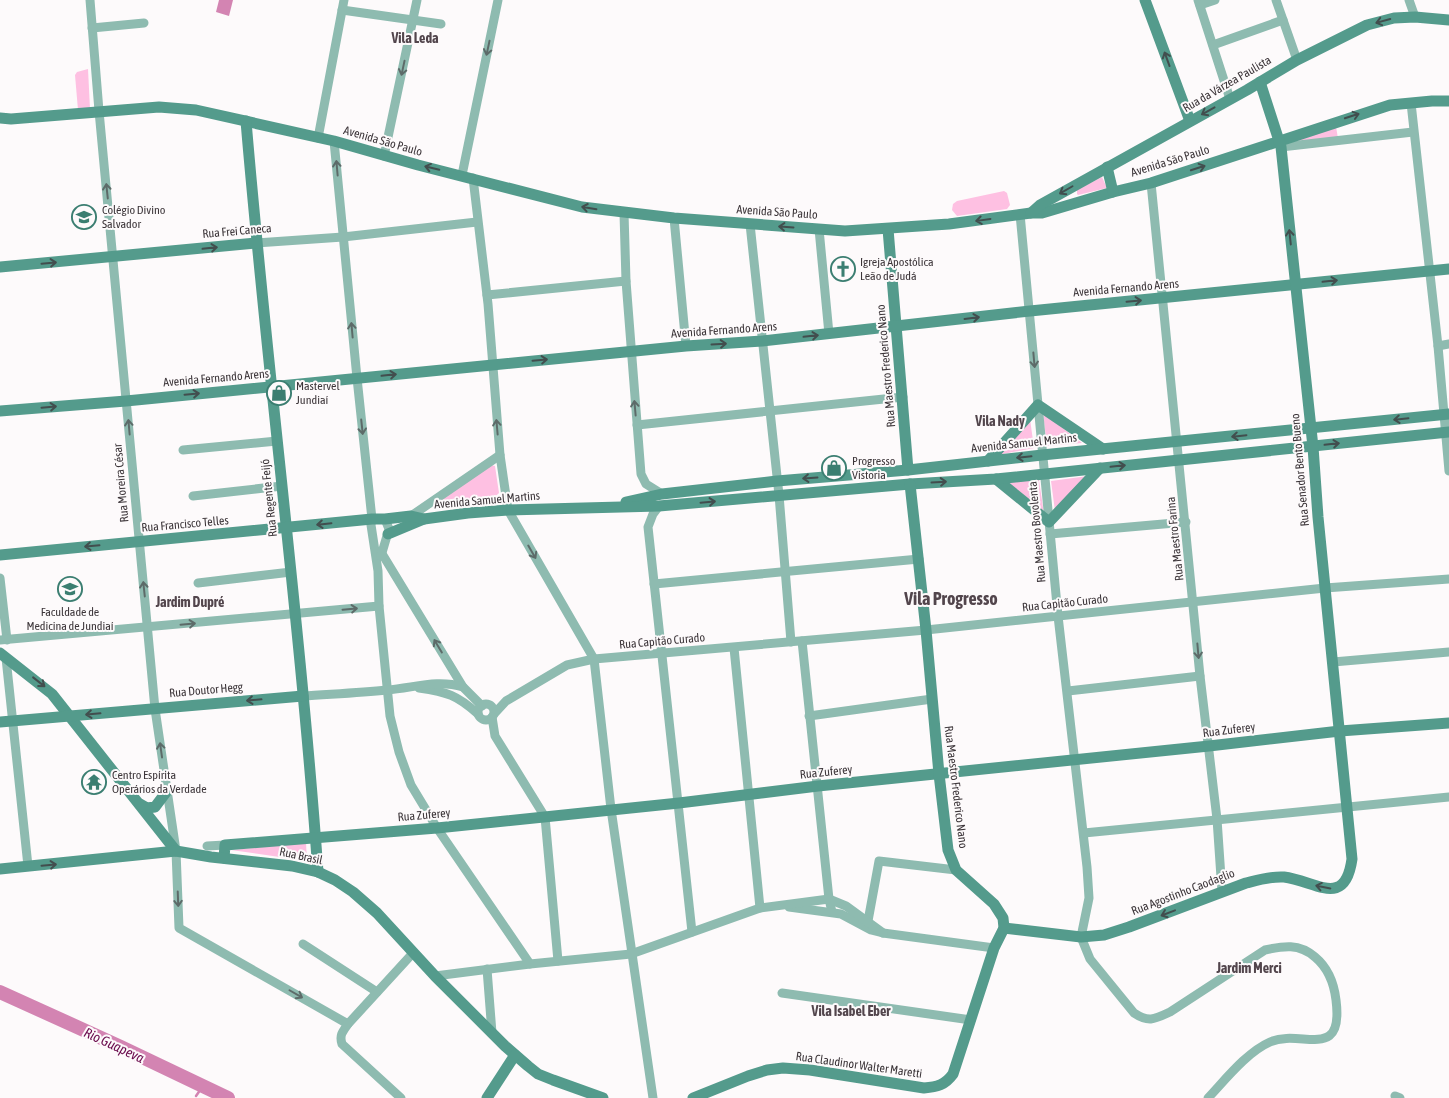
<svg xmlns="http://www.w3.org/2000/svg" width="1449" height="1098" font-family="'Asap Condensed',sans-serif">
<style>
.green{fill:#fec0e2}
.water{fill:#d384b2}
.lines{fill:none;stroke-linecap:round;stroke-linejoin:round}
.stream{stroke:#d384b2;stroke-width:2.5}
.river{stroke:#d384b2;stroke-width:14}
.street{stroke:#8ebbb0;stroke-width:9}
.secondary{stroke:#549b8c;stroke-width:11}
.oneway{stroke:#424e4e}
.oneway2{stroke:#5d6b69}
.labels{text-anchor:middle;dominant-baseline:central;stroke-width:4;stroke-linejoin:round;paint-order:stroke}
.street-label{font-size:12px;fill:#3c3539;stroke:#fdfafb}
.poi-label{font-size:12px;fill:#3c3539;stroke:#fdfafb;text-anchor:start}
.neighbourhood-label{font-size:14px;font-weight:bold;fill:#52454c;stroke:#fdfafb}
.water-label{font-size:14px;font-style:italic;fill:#6b0c4e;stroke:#fdfafb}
.district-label{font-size:18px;font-weight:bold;fill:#52454c;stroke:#fdfafb}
</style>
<rect width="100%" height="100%" fill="#fdfafb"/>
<g class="green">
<path d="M88,69L90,109L78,110L75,75L77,72Z"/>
<path d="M1336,127L1338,138L1292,141Z"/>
<path d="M1102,177L1107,188L1078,195L1077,194V190Z"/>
<path d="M1004,191L1007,193L1010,205L1007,209L957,216L952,210L953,204L957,201Z"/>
<path d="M1043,413L1082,443L1047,446Z"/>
<path d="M1030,419L1034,448L998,455Z"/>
<path d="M491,465L495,466L499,493C487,507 455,502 437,502Z"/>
<path d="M1088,476L1055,511L1051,481Z"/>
<path d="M1039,480L1044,514L1004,482Z"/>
<path d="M306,843L307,861L231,850Z"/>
</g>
<path class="water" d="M219,0H233L229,16L216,12Z"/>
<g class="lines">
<path class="stream" d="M196,1096L203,1086"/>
<path class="river" d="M0,992L121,1047L228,1098"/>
<g class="street">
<path d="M90,0L99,111L155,709L176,851L179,928L348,1024"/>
<path d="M1198,0L1230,99"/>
<path d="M1276,0L1297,60"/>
<path d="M1409,0L1415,17"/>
<path d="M1200,5L1215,0"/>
<path d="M342,10L441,24"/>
<path d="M92,28L144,23"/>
<path d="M1213,45L1283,20"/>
<path d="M1411,103L1438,346L1449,471"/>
<path d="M318,138L344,0"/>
<path d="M334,141L357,378L372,519L371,525L378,571L379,606L390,716L399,752L411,785L437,828L530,964"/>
<path d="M1281,147L1413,132"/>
<path d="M384,156L417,0"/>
<path d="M462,175L498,0"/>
<path d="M473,178L488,304L500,455L508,510L594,659L611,809L653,1098"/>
<path d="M1151,183L1200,676L1217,819L1222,892"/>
<path d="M624,213L626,281L641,474L646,484L662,494"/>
<path d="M1020,214L1058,616L1087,867L1089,898L1081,937L1090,959L1134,1013C1149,1023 1155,1019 1170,1012L1265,950C1283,946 1299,943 1315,957C1327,967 1334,983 1336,1000C1344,1063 1301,1028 1270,1042C1247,1052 1225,1080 1208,1098"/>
<path d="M674,218L686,346"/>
<path d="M750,224L779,495L791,642"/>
<path d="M819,229L829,334"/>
<path d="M256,243L343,237L477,222"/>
<path d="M487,295L626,281"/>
<path d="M1438,346L1449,344"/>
<path d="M637,425L903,397"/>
<path d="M183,450L277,441"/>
<path d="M193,496L282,486"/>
<path d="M659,506L653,514L648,527L692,932"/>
<path d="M411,516L500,455"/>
<path d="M1050,534L1186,522"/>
<path d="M381,552L463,687L482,706"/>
<path d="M381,556L389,529L385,519"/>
<path d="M0,578L7,640"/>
<path d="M198,583L291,572"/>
<path d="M654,584L919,559"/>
<path d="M0,640L379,606"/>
<path d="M802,641L829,899L832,912"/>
<path d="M734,648L760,908"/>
<path d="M6,658L28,866"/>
<path d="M1333,662L1449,652"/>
<path d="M419,688C447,692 457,695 478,714"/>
<path d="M1068,691L1200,676"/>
<path d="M303,696C331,694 359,693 387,690C414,688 437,679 463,687"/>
<circle cx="486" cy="712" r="8"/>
<path d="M494,714L506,701L567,665L594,659L926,630L1325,588L1449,579"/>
<path d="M809,716L932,699"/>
<path d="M492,717L495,736L545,817L558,961"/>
<path d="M1084,833C1205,820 1327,810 1449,797"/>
<path d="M207,846L225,845"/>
<path d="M789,907L841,914L871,930L883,933L994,948"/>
<path d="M868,921L879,861L956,870"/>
<path d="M303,944L377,992"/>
<path d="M487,969L492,1033"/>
<path d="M435,976L530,964L631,954L760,908L829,899L846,906L883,933"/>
<path d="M782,993L971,1020"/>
<path d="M1395,1096L1400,1098"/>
<path d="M401,1098L342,1044C339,1035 343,1031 348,1024L413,953"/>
</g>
<g class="secondary">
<path d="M1145,0L1190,121"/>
<path d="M0,118L11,119L159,107L196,110L334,141L418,165L582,207L674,218L845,231L949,224L1031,213H1042L1113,192L1151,183L1390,105L1432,101H1449"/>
<path d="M246,121C267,372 300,621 318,872"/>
<path d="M1107,167L1113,192"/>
<path d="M1031,213L1040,205L1247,90L1297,60L1367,25L1394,18L1415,17L1449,20"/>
<path d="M888,229L908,470"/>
<path d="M0,267L256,243"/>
<path d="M0,411L126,401L686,346L762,341L1030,311L1449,269"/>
<path d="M988,461L1038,405L1103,449"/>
<path d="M996,479L1049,522L1100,468"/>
<path d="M626,502L662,494L777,481L908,470L1042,455L1449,414"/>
<path d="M388,534L424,519"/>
<path d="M0,555L372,519H385L411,516L424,519L468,513L508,510L659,506L910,484L996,479L1449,432"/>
<path d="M0,653L52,694L176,851"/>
<path d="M0,722L303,696"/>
<path d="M140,804L147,808L155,807L167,791"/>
<path d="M224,858L225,845L437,828L679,803L818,786L1209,746L1340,731L1449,723"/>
<path d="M0,869L176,851L211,857L292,866L318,872L335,880L353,892L377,913L435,976L505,1046L528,1066L538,1074L553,1080L603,1098"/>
<path d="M1004,928L1081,937L1104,935L1129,927L1246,883C1258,880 1271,876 1284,877C1316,881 1345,909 1352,859L1318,517L1313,447L1281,147L1260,82"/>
<path d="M487,1098L515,1055"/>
<path d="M693,1098L748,1076L767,1070L783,1068L810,1070L924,1088C937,1087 945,1085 953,1074L994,948L1004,928L1003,918L994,904L956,870L948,850L939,774L926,630L910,484"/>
</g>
</g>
<defs><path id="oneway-shaft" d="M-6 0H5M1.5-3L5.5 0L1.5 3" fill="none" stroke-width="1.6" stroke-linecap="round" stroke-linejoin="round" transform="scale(1.25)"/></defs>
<g class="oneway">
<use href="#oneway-shaft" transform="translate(1383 21) rotate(165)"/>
<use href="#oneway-shaft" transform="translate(1167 59) rotate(-110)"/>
<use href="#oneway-shaft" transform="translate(1208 111) rotate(151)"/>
<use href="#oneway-shaft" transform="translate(1352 116) rotate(-18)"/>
<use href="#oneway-shaft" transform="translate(432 168) rotate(-167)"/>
<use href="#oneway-shaft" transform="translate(1198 168) rotate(-18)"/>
<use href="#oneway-shaft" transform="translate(1066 190) rotate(150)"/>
<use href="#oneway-shaft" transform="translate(589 208) rotate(-171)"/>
<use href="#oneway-shaft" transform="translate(983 220) rotate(172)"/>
<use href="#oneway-shaft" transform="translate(786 227) rotate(-176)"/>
<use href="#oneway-shaft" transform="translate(1290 237) rotate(-96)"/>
<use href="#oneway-shaft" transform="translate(210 248) rotate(-6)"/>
<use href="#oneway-shaft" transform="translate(49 263) rotate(-5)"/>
<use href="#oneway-shaft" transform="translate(1330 281) rotate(-6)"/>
<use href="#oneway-shaft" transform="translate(1134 301) rotate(-5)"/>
<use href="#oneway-shaft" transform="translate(972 318) rotate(-7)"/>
<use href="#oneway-shaft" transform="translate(811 336) rotate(-6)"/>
<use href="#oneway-shaft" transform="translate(719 344) rotate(-3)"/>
<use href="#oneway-shaft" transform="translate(540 360) rotate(-5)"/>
<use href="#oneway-shaft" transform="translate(389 375) rotate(-6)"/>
<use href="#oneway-shaft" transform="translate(192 394) rotate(-5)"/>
<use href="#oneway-shaft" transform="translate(49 407) rotate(-5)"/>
<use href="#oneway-shaft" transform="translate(1401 419) rotate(174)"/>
<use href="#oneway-shaft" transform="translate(1239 436) rotate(174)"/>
<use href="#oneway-shaft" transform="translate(1332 444) rotate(-6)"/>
<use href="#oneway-shaft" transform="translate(1024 457) rotate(174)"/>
<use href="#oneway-shaft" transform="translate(1118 466) rotate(-6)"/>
<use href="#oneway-shaft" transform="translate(810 478) rotate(176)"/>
<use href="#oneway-shaft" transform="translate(939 482) rotate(-3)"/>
<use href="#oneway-shaft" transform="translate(708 502) rotate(-5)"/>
<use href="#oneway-shaft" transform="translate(324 524) rotate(174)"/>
<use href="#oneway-shaft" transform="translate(92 546) rotate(175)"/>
<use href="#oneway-shaft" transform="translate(39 682) rotate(38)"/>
<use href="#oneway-shaft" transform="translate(254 700) rotate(175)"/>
<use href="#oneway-shaft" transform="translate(93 714) rotate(175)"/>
<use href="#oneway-shaft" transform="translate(49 865) rotate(-5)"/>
<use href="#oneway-shaft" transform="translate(1323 887) rotate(-169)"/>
<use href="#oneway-shaft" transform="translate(1168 913) rotate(159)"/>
</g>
<g class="oneway2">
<use href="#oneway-shaft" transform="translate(488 48) rotate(102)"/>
<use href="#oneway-shaft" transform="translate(403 68) rotate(102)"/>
<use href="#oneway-shaft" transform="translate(337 168) rotate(-95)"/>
<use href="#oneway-shaft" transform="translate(107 191) rotate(-96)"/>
<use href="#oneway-shaft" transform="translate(352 330) rotate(-95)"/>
<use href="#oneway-shaft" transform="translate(1034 360) rotate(85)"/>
<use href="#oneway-shaft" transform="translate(635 408) rotate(-95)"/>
<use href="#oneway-shaft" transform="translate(129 427) rotate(-95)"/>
<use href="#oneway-shaft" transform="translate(362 427) rotate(84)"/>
<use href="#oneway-shaft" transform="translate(497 427) rotate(-95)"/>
<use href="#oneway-shaft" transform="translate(532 552) rotate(60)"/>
<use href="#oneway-shaft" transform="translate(144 589) rotate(-96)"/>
<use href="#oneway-shaft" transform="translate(350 609) rotate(-5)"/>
<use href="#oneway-shaft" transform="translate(188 624) rotate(-5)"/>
<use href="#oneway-shaft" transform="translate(438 646) rotate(-121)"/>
<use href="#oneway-shaft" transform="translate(1198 651) rotate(85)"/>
<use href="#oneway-shaft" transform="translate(161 750) rotate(-98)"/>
<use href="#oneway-shaft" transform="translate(178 899) rotate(88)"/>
<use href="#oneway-shaft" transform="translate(296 994) rotate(30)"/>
</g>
<defs>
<symbol id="school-ring" viewBox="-11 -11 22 22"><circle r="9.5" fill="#fdfafb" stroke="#3b7e71" stroke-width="1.5"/><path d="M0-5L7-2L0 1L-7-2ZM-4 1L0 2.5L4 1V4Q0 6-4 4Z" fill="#3b7e71"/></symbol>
<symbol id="church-ring" viewBox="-11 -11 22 22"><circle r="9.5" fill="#fdfafb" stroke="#3b7e71" stroke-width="1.5"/><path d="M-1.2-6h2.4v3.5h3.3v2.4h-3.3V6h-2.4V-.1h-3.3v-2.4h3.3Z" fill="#3b7e71"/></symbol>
<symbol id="shop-ring" viewBox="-11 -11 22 22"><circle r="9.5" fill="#fdfafb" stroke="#3b7e71" stroke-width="1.5"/><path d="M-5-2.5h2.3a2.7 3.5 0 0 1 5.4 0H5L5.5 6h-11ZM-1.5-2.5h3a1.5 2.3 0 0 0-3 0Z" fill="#3b7e71"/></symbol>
<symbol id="university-ring" viewBox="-11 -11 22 22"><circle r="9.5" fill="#fdfafb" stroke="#3b7e71" stroke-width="1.5"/><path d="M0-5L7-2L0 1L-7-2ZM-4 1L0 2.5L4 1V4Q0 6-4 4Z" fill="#3b7e71"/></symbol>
<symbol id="temple-ring" viewBox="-11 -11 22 22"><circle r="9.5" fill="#fdfafb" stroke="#3b7e71" stroke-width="1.5"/><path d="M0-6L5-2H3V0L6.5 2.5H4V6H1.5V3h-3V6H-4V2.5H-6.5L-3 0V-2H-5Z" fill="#3b7e71"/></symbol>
</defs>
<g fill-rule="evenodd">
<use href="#school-ring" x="70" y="203" width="28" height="28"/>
<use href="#church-ring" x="829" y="255" width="28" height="28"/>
<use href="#shop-ring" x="265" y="379" width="28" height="28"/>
<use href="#shop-ring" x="820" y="454" width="28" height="28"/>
<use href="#university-ring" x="56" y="575" width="28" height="28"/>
<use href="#temple-ring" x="80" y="768" width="28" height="28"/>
</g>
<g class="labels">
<g class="street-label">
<text transform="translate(1227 84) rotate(-30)">Rua da Várzea Paulista</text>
<text transform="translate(383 141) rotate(16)">Avenida São Paulo</text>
<text transform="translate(1170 161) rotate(-17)">Avenida São Paulo</text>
<text transform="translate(777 212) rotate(4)">Avenida São Paulo</text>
<text transform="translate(237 231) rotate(-5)">Rua Frei Caneca</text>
<text transform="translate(1126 288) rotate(-5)">Avenida Fernando Arens</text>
<text transform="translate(724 330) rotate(-4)">Avenida Fernando Arens</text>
<text transform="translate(886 366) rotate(-95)">Rua Maestro Frederico Nano</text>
<text transform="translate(216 378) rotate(-5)">Avenida Fernando Arens</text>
<text transform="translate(1024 443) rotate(-6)">Avenida Samuel Martins</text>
<text transform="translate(1300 470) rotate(-95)">Rua Senador Bento Bueno</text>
<text transform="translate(121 483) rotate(-95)">Rua Moreira César</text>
<text transform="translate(269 498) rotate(-96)">Rua Regente Feijó</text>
<text transform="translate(487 500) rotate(-5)">Avenida Samuel Martins</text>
<text transform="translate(185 524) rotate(-5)">Rua Francisco Telles</text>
<text transform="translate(1037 532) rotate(-95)">Rua Maestro Bovolenta</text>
<text transform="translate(1175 539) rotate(-96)">Rua Maestro Farina</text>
<text transform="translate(1065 603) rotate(-6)">Rua Capitão Curado</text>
<text transform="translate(662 641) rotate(-5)">Rua Capitão Curado</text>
<text transform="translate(206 690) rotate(-5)">Rua Doutor Hegg</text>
<text transform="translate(1229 730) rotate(-7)">Rua Zuferey</text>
<text transform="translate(826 772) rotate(-6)">Rua Zuferey</text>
<text transform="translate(956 787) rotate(83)">Rua Maestro Frederico Nano</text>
<text transform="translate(424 815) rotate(-5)">Rua Zuferey</text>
<text transform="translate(301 856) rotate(12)">Rua Brasil</text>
<text transform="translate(1183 892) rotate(-21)">Rua Agostinho Caodaglio</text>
<text transform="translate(859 1065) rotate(8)">Rua Claudinor Walter Maretti</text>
</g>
<g class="poi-label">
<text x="102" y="210">Colégio Divino<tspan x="102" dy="14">Salvador</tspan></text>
<text x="860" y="262">Igreja Apostólica<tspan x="860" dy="14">Leão de Judá</tspan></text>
<text x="296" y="386">Mastervel<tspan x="296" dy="14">Jundiaí</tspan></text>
<text x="852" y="461">Progresso<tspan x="852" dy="14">Vistoria</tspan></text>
<text x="70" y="612" text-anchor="middle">Faculdade de<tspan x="70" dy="14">Medicina de Jundiaí</tspan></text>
<text x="112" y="775">Centro Espírita<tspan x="112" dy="14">Operários da Verdade</tspan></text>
</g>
<g class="neighbourhood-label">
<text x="415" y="38">Vila Leda</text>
<text x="1000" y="421">Vila Nady</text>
<text x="190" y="602">Jardim Dupré</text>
<text x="1249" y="968">Jardim Merci</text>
<text x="851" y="1011">Vila Isabel Eber</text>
</g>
<g class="water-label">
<text transform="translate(114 1045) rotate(25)">Rio Guapeva</text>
</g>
<g class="district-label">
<text x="951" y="598">Vila Progresso</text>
</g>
</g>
</svg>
